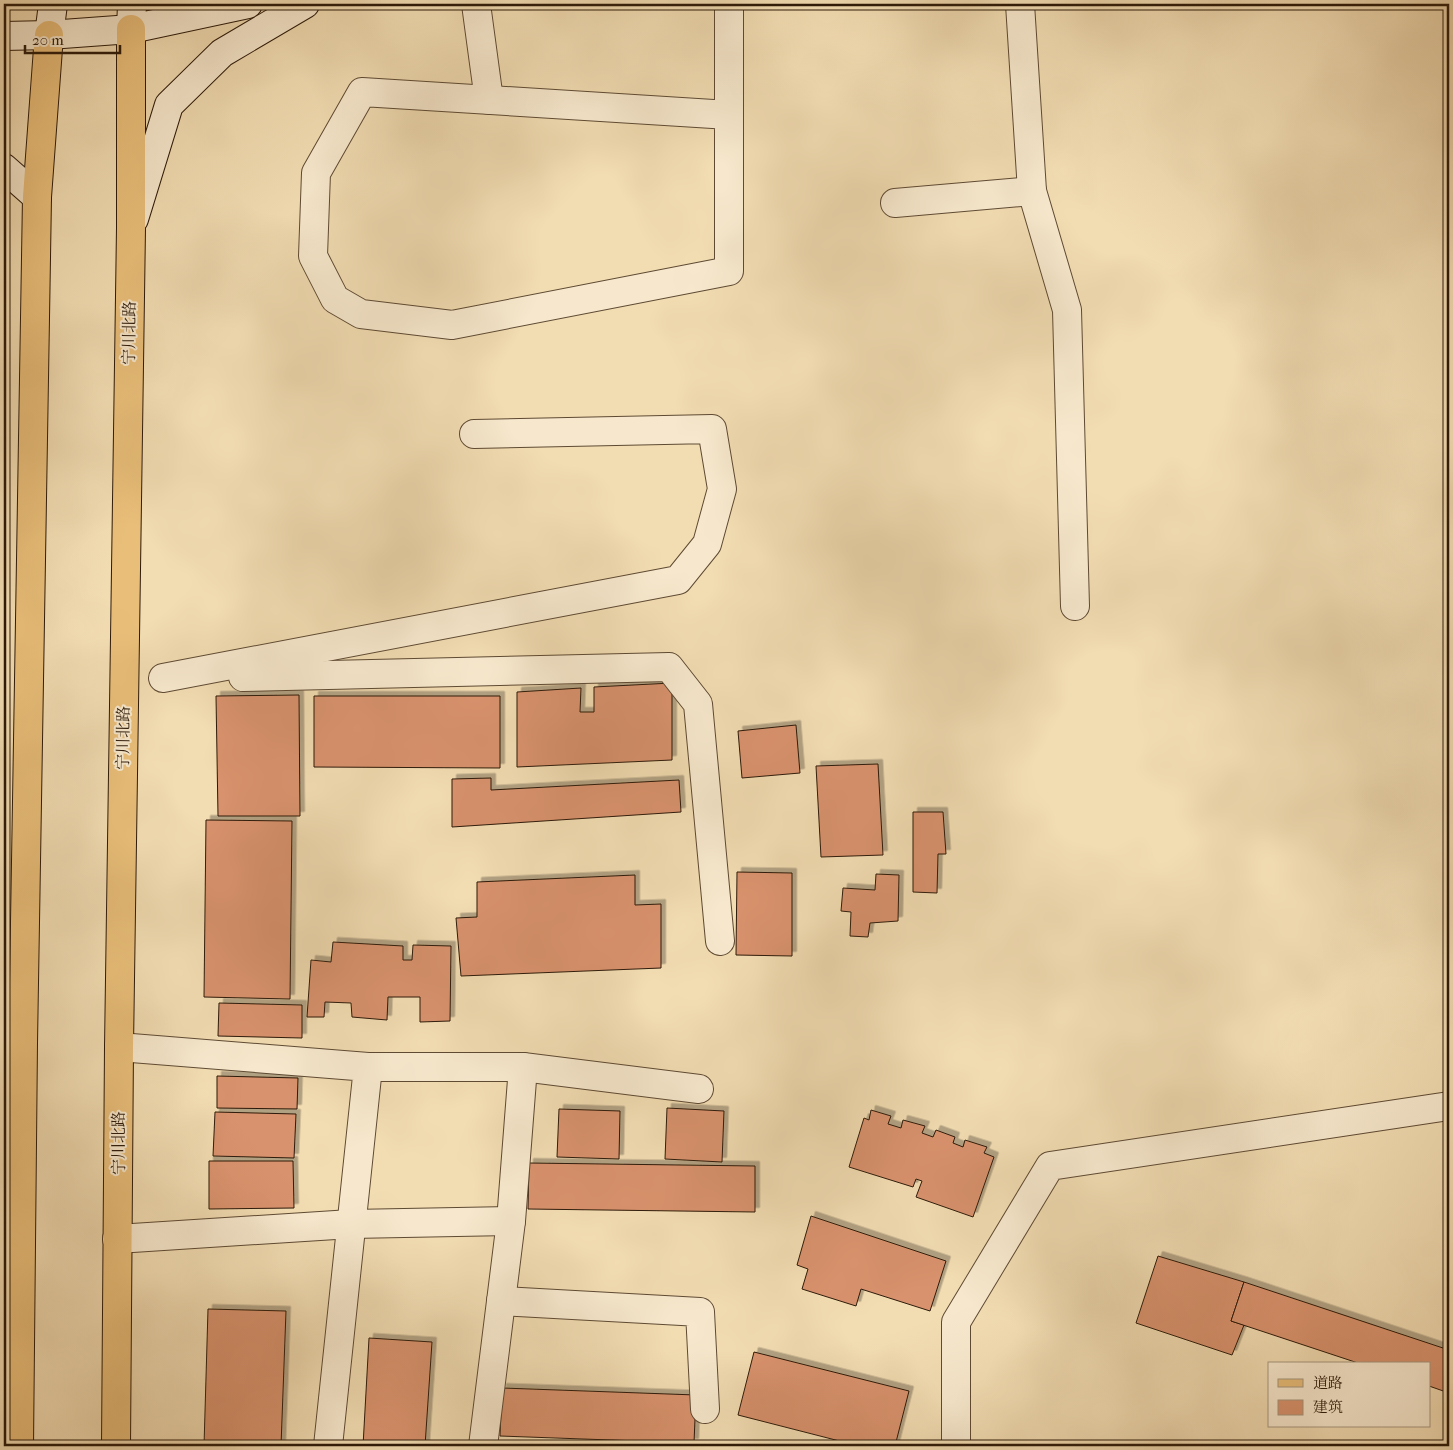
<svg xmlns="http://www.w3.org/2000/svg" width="1453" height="1450" font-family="'IM FELL French Canon','Noto Serif SC',serif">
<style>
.building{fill:#d8926d;stroke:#2d1a09;filter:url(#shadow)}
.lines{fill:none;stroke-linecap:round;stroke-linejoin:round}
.street-casing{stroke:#5e4a33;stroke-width:30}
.secondary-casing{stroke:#2d1a09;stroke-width:30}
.primary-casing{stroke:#2d1a09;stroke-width:30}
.street{stroke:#f7e8cd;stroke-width:28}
.secondary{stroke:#f7e8cd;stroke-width:28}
.primary{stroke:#e9be79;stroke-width:28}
.labels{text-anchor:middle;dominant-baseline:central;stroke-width:4;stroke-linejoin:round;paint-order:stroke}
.street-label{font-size:16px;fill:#2d1a09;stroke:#f7e8cd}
</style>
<defs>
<filter id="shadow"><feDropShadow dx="4.5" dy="-4.5" stdDeviation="0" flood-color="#0004"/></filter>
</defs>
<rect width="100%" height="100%" fill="#f2dcb2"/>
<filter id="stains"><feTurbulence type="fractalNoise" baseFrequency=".004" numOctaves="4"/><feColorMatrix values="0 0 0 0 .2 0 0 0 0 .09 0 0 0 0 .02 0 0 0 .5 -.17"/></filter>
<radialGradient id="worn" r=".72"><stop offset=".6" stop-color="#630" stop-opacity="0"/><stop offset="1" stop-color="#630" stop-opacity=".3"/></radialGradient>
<g class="building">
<path d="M672,683V760L517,767V692L581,688L580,712H594V687Z"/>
<path d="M299,695L300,816H218L216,696Z"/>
<path d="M314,696H500V768L314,767Z"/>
<path d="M796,725L800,773L742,778L738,731Z"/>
<path d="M878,764L883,855L821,857L816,766Z"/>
<path d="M491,778V790L679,780L681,812L452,827V779Z"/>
<path d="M913,812H943L946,854H938L937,893L913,892Z"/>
<path d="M206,820L292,821L290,999L204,997Z"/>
<path d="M737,872L792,873V956L736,955Z"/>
<path d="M876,874L899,875L898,921L870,923L868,937L850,936L851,912L841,911L843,888L875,890Z"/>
<path d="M635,875V905L661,904V968L461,976L456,918L477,917V882Z"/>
<path d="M333,942L403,946V960H412L413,945L451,946L450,1021L420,1022V997H388L387,1020L352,1017L351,1003L325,1002L324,1017H307L311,960L331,962Z"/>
<path d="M219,1003L302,1005V1038L218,1036Z"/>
<path d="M217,1076L298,1078L297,1109L217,1108Z"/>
<path d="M667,1108L724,1111L722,1162L665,1159Z"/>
<path d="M559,1109L620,1111L619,1159L557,1157Z"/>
<path d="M871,1110L891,1116L888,1124L901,1128L903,1120L925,1126L922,1133L933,1137L936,1130L955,1137L953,1143L963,1147L965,1140L987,1147L984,1153L994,1157L973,1217L916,1197L922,1181L916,1179L913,1187L849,1167L864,1118L869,1120Z"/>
<path d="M215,1112L296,1114L294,1158L213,1156Z"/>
<path d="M209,1161H293L294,1208L209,1209Z"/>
<path d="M529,1163L755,1166V1212L528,1209Z"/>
<path d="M811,1216L946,1261L930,1311L861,1289L856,1306L802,1289L808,1269L797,1265Z"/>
<path d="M1158,1256L1244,1282L1231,1321L1244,1325L1232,1355L1136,1323Z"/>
<path d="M1244,1282L1449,1350V1393L1429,1386V1364H1361L1231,1321Z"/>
<path d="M208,1309L286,1311L281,1446H204Z"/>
<path d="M369,1338L432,1342L425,1446H363Z"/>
<path d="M754,1352L909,1391L895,1446H859L738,1415Z"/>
<path d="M502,1388L696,1395L694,1443L500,1436Z"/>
</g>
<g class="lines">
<defs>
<g id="street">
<path d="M476,4L489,100"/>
<path d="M729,4V271L452,325L361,314L335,299L313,256L316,173L362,92L729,115"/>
<path d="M1020,4L1032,191L1067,310L1075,606"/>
<path d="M895,203L1032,191"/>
<path d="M243,677L669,667L698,704L720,941"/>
<path d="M163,678L678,580L707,544L722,489L712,429L474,434"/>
<path d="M119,1047L368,1067L328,1446"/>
<path d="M523,1067L699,1089"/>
<path d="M117,1239L351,1224L511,1221L523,1067H368"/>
<path d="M501,1301L700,1312L705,1409"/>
<path d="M483,1446L511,1221"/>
<path d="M956,1446V1322L1050,1166L1449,1106"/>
</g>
<g id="secondary">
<path d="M131,29L132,4"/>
<path d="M49,35L53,4"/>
<path d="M4,36L49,35L131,29L248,4"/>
<path d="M4,168L37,197"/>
<path d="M134,219L169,105L222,53L305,4"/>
</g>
<g id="primary">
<path d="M19,1446L23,1043L37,197L49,35"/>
<path d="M116,1446L119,1047L131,228V29"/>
</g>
</defs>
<use href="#street" class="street-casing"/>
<use href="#secondary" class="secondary-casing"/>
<use href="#primary" class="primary-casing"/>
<use href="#street" class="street"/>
<use href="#secondary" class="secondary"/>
<use href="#primary" class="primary"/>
</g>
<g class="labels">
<g class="street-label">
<text transform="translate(129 333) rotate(-89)">宁川北路</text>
<text transform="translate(123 738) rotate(-89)">宁川北路</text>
<text transform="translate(118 1143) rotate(-90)">宁川北路</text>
</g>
</g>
<rect width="1453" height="1450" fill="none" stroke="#f2dcb2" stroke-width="20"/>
<rect x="5" y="5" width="1443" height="1440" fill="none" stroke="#2d1a09" stroke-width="2.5"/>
<rect x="10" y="10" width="1433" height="1430" fill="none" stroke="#2d1a09"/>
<rect x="1268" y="1362" width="162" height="65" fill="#f7e8cd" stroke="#a6967f"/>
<rect x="1278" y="1379" width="25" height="8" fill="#e9be79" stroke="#a6967f"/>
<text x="1313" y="1388" font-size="15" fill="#2d1a09">道路</text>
<rect x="1278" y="1400" width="25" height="15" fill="#d8926d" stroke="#a6967f"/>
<text x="1313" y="1412" font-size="15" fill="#2d1a09">建筑</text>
<path d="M25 45v8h95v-8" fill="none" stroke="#2d1a09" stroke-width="2.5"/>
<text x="32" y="45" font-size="15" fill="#2d1a09" stroke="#f7e8cd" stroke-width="4" paint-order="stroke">20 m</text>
<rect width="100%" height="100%" filter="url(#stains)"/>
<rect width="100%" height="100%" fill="url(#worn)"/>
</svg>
